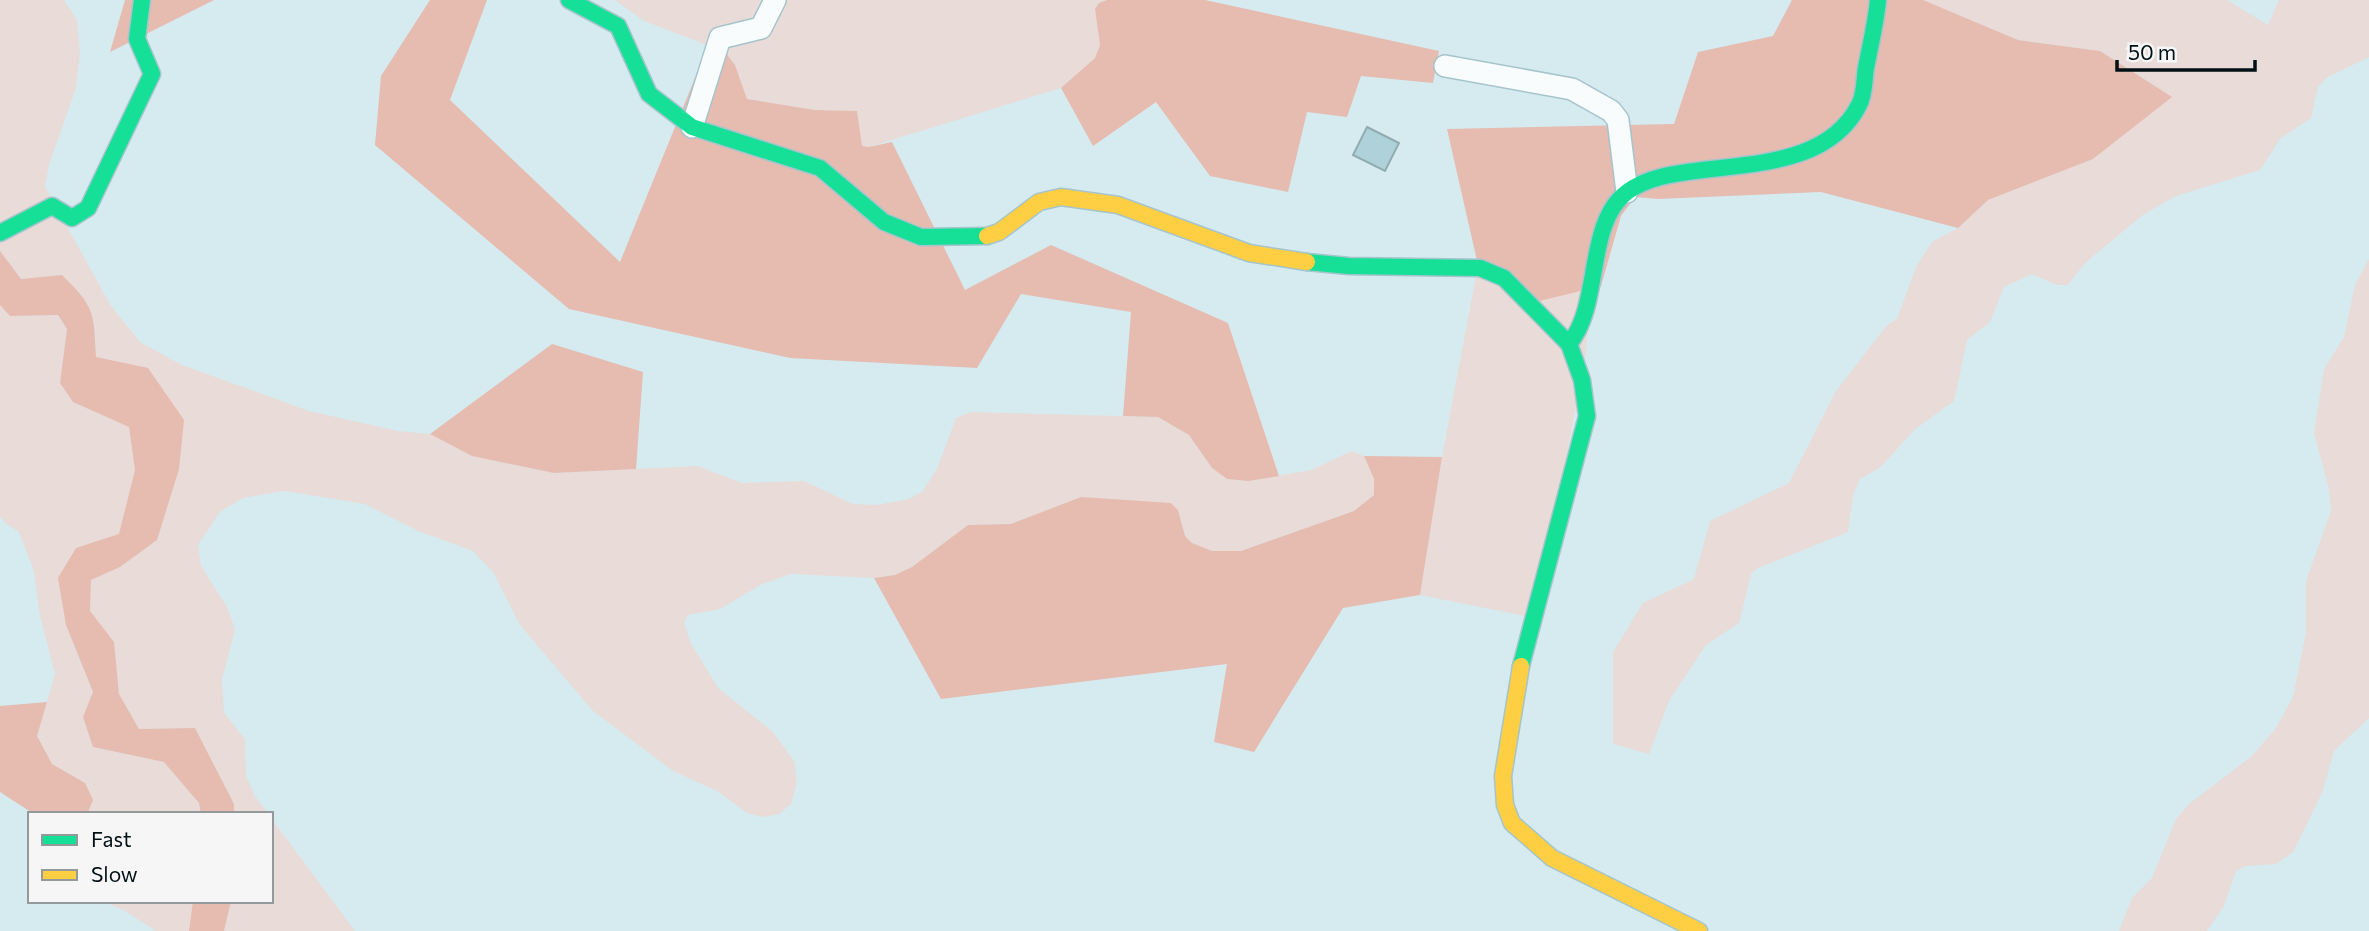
<svg xmlns="http://www.w3.org/2000/svg" width="2369" height="931" font-family="Commissioner,sans-serif">
<style>
.green{fill:#e9dbd7}
.forest{fill:#e6bbb0}
.building{fill:#afd2da;stroke:#91acb1;stroke-width:2}
.lines{fill:none;stroke-linecap:round;stroke-linejoin:round}
.street-casing{stroke:#a5c4cc;stroke-width:24}
.fast-casing{stroke:#a5c4cc;stroke-width:19}
.slow-casing{stroke:#a5c4cc;stroke-width:19}
.street{stroke:#f9fcfd;stroke-width:21}
.fast{stroke:#16e098;stroke-width:16}
.slow{stroke:#ffcf43;stroke-width:16}
</style>
<rect width="100%" height="100%" fill="#d5ebf0"/>
<g class="green">
<path d="M0,0H64L77,20L80,53L76,88L49,165L45,187L111,306L140,342L182,365L309,411L398,431L430,434L472,456L554,473L697,466L742,483L804,481L853,504L877,505L909,499L922,492L937,469L956,418L971,412L1158,417L1189,435L1212,468L1227,479L1248,481L1311,470L1352,451L1364,456L1374,479V495L1354,511L1241,551H1212L1192,543L1185,536L1178,510L1081,497L1011,524L968,525L912,567L895,575L874,578L791,574L762,584L720,609L688,615L684,622L690,642L718,688L773,732L794,761L797,781L791,804L779,814L763,817L747,813L717,791L673,771L593,711L520,625L493,572L473,551L418,531L365,504L284,491L243,498L220,512L198,545L201,566L227,607L235,629L222,680L224,713L245,739L246,776L255,796L268,814H234V804L195,728L139,729L119,694L114,642L90,611L91,580L120,567L157,540L148,369L96,357C95,313 94,306 62,275L21,279L0,251Z"/>
<path d="M615,0H1107L1099,3L1095,9L1100,45L1095,58L1061,88L869,147L861,146L857,111L815,110L747,99L735,65L725,52L644,21Z"/>
<path d="M1923,0H2227L2268,25L2279,0H2369V57L2326,78L2318,87L2311,118L2280,139L2260,170L2176,196L2144,214L2085,263L2068,285H2057L2032,274L2004,287L1990,322L1967,340L1954,401L1914,430L1881,467L1860,479L1853,495L1848,532L1758,568L1751,574L1739,623L1706,645L1669,701L1649,754L1613,744V652L1643,603L1694,579L1710,521L1789,483L1836,391L1887,325L1897,319L1916,267L1932,242L1958,228L1988,200L2093,159L2171,97L2100,51L2018,40Z"/>
<path d="M2369,259V718L2334,751L2322,793L2293,852L2276,864L2246,866L2236,871L2224,906L2207,931H2119L2132,898L2152,878L2176,819L2189,804L2252,756L2276,728L2293,697L2306,632V581L2331,511L2329,489L2314,433L2324,369L2344,337L2355,285Z"/>
<path d="M1478,265L1601,286L1587,334L1586,355L1535,618L1420,595L1442,457Z"/>
<path d="M0,305L10,316L57,315L67,329L60,383L73,402L129,427L135,470L119,535L76,548L66,625L93,693L83,717L93,747L164,762L199,803L201,814H83L88,812L85,783L52,764L37,736L55,674L40,616L34,571L19,532L5,523L0,516Z"/>
<path d="M271,818L355,931H224L231,901H271Z"/>
<path d="M103,901H193L189,931H156L125,911Z"/>
</g>
<g class="forest">
<path d="M125,0H214L110,52Z"/>
<path d="M430,0H487L450,100L620,262L708,46L725,52L735,65L747,99L815,110L857,111L862,146L869,147L892,142L965,290L1051,245L1228,323L1279,476L1248,481L1227,479L1212,468L1189,435L1158,417L1123,416L1131,312L1021,294L977,368L790,358L569,309L375,145L381,76Z"/>
<path d="M1107,0H1205L1439,51L1433,83L1361,76L1347,117L1307,112L1288,192L1210,176L1156,102L1093,146L1061,88L1095,58L1100,45L1095,9L1099,3Z"/>
<path d="M1792,0H1923L2018,40L2100,51L2172,97L2093,159L1988,200L1958,228L1821,192L1658,199L1635,197L1621,216L1601,286L1527,304L1478,265L1447,129L1674,124L1698,52L1773,36Z"/>
<path d="M0,251L21,279L62,275C95,307 94,313 96,357L148,368L184,420L179,469L157,540L120,567L91,580L90,611L114,642L119,694L139,729L195,728L234,804V814H201L199,803L164,762L93,747L83,717L93,692L66,625L58,578L76,548L119,534L135,470L129,427L73,402L60,383L67,329L58,315L10,316L0,305Z"/>
<path d="M552,344L643,372L636,469L554,473L472,456L430,434Z"/>
<path d="M1364,456L1442,457L1420,595L1343,608L1254,752L1214,742L1227,664L941,699L874,578L895,575L912,567L968,525L1011,524L1081,497L1171,503L1178,510L1185,536L1192,543L1212,551H1241L1354,511L1374,495V479Z"/>
<path d="M47,702L37,736L52,764L85,783L93,800L88,812L83,814H34L0,792V706Z"/>
<path d="M193,901H231L224,931H189Z"/>
</g>
<path class="building" d="M1367,127L1399,143L1385,171L1353,155Z"/>
<g class="lines">
<defs>
<g id="street">
<path d="M1445,66L1572,89L1611,111L1618,120L1627,192"/>
<path d="M692,127L720,38L761,28L775,0"/>
</g>
<g id="fast">
<path d="M569,0L618,26L649,94L692,127L820,168L884,222L921,237L987,236"/>
<path d="M0,233L52,206L72,218L88,208L152,74L137,39L142,0"/>
<path d="M1307,262L1349,266L1480,268L1504,278L1569,344"/>
<path d="M1521,666L1587,416L1582,380L1569,344C1602,305 1585,224 1627,192C1648,176 1679,173 1703,170C1758,163 1830,162 1859,105C1865,94 1864,80 1866,68C1870,46 1876,23 1878,0"/>
</g>
<g id="slow">
<path d="M987,236L999,232L1039,202L1061,197L1118,205L1249,253L1307,262"/>
<path d="M1521,666L1503,776L1505,805L1512,823L1552,858L1699,931"/>
</g>
</defs>
<use href="#street" class="street-casing"/>
<use href="#fast" class="fast-casing"/>
<use href="#slow" class="slow-casing"/>
<use href="#street" class="street"/>
<use href="#fast" class="fast"/>
<use href="#slow" class="slow"/>
</g>
<rect x="28" y="812" width="245" height="91" fill="#f6f6f6" stroke="#949a9c" stroke-width="2"/>
<rect x="42" y="835" width="35" height="10" fill="#16e098" stroke="#949a9c" stroke-width="2"/>
<text x="91" y="847" font-size="21" fill="#001015">Fast</text>
<rect x="42" y="870" width="35" height="10" fill="#ffcf43" stroke="#949a9c" stroke-width="2"/>
<text x="91" y="882" font-size="21" fill="#001015">Slow</text>
<path d="M2117 60v10h138v-10" fill="none" stroke="#001015" stroke-width="3.5"/>
<text x="2128" y="60" font-size="21" fill="#001015" stroke="#f6f6f6" stroke-width="5" paint-order="stroke">50 m</text>
</svg>
